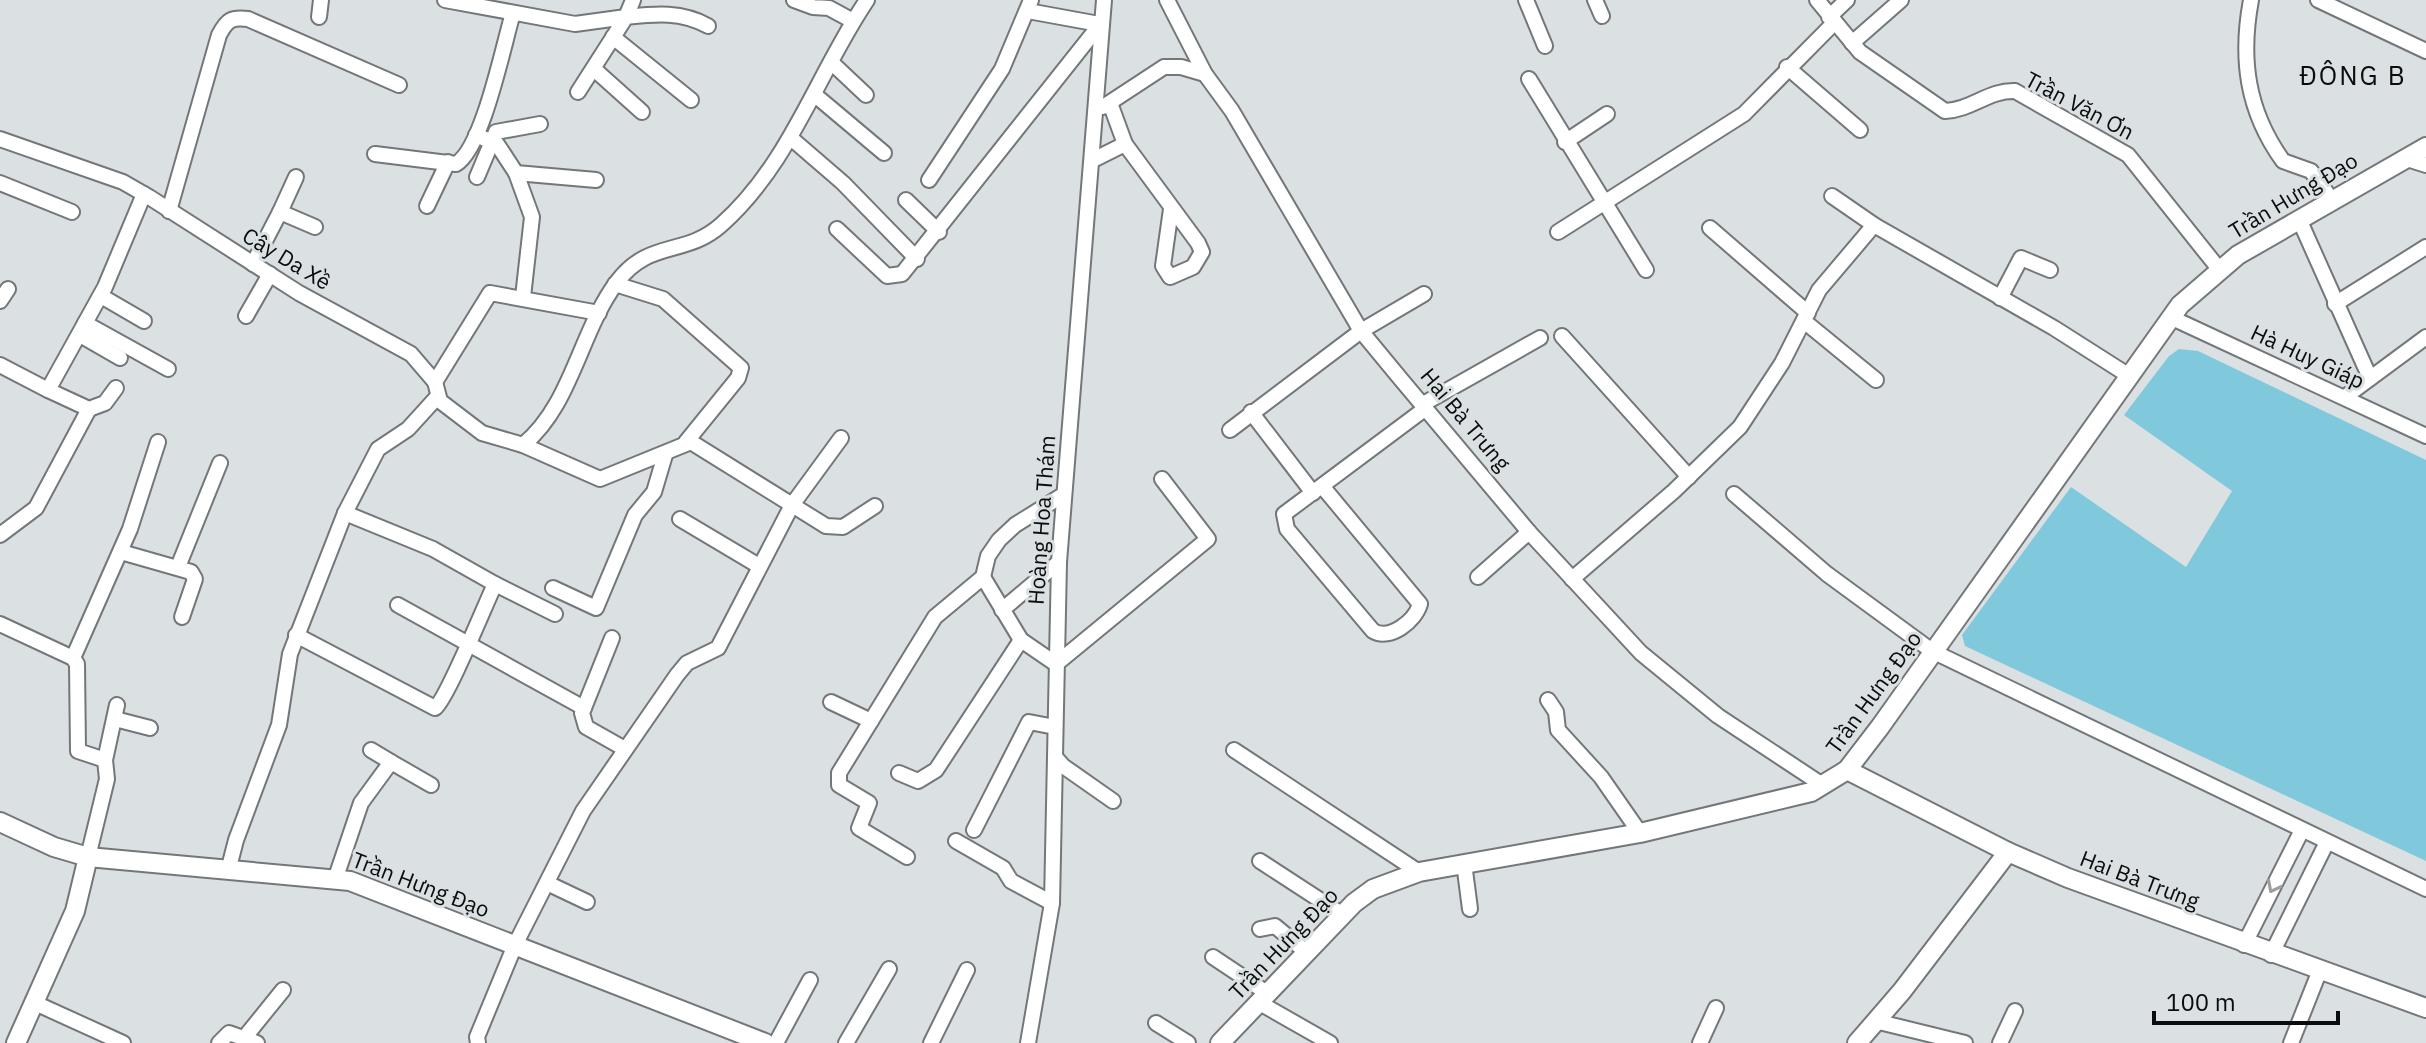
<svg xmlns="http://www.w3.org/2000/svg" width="2426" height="1043" font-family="'IBM Plex Sans',sans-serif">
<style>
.green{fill:#80c9dd}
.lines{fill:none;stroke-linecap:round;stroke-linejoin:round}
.street-casing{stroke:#737779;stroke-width:18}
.secondary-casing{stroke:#737779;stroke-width:22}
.street{stroke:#fff;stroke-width:14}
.secondary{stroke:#fff;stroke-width:18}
.oneway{stroke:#9d9e9e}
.labels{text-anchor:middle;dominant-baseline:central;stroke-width:6;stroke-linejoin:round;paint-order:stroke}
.street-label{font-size:22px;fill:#0a0c0d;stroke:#dbe0e2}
.quarter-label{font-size:26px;letter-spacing:2px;fill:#0a0c0d;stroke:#dbe0e2}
</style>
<rect width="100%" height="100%" fill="#dbe0e2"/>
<path class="green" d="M2179,349L2198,351L2426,460V861L1965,646L1962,635L2071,487L2186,567L2232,491L2124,415L2169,356Z"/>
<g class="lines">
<defs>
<g id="street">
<path d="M445,0L575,24L626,17L633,0"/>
<path d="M794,0L813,7L829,8L853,21"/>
<path d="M1167,0L1205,74L1232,111L1361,331L1399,377L1529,532L1641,653L1718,716L1824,786"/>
<path d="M1526,0L1545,46"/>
<path d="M1595,0L1602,16"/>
<path d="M1817,0L1860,52L1945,111C1971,110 1989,90 2015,91L2128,155L2219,269"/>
<path d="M2251,0C2240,59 2247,111 2283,161L2311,171L2332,200"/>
<path d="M2318,0L2426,51"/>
<path d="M1028,11L1099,24"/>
<path d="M319,17L321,0"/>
<path d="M1829,17L1847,0"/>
<path d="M613,37L691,100"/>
<path d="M1852,43L1901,0"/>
<path d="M831,62L866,95"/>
<path d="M1787,67L1860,130"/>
<path d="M594,69L642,112"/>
<path d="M1529,79L1646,270"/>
<path d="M578,92L626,17C655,14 681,11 708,26"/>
<path d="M815,95L884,153"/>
<path d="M1110,103L1125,144L1198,243L1202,252L1193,267L1170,277L1163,266L1171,209"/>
<path d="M1103,107L1164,67H1181L1205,74"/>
<path d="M476,135L497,144L516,173L596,180"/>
<path d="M0,139L123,182L149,197L299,293L411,354L435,382L440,401L482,433L523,445L600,479L691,442L826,526L843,527L875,506"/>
<path d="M792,139L843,183L917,259"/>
<path d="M1565,142L1607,114"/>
<path d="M375,154L456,164C483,148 503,46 513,13"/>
<path d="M2404,158L2426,165"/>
<path d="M1093,160L1125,144"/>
<path d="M516,173L532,217L523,297"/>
<path d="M477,177L496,132L540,124"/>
<path d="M929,180L1002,69L1031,0"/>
<path d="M0,183L72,212"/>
<path d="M1832,196L1874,225"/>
<path d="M906,200L939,232"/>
<path d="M427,206L448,162"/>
<path d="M169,211L219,35C227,20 231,17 248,19L399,85"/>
<path d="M280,212L296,177"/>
<path d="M2299,219L2370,378"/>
<path d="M1710,228L1808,313"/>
<path d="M837,229L887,276L902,274L1098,27"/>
<path d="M1558,232L1744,114L1835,22"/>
<path d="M253,264L280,212L315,227"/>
<path d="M615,284L663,299L741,368L738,378L686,442"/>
<path d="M101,296L144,321"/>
<path d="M2000,298L2021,258L2050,270"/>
<path d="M0,301L8,289"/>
<path d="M2335,304L2426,247"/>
<path d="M246,316L270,274"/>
<path d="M2170,317L2426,436"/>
<path d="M1804,321L1876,380"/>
<path d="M85,323L168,369"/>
<path d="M80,335L120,358"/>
<path d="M1562,336L1689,477"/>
<path d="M0,365L48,390L105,287L144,194"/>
<path d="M435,382L490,293L599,313"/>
<path d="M48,390L89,409L105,403L116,388"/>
<path d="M2345,397L2426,337"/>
<path d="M1423,404L1540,338"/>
<path d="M1251,412L1313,493"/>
<path d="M1230,430L1361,331L1424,294"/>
<path d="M523,445C572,405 580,331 617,282C649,239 685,257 721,225C790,164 817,74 867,0"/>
<path d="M1322,486L1420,604C1415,621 1390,641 1373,631L1287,529L1284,514L1426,408"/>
<path d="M1734,494L1827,574L1932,651L2426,889"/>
<path d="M680,519L759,566"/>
<path d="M0,535L36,508L89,409"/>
<path d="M121,552L191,572L195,579L182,617"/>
<path d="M178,567L220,463"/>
<path d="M983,577L1021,640L1056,664L1208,539L1162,479"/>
<path d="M1478,577L1529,532"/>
<path d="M1572,579L1674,491L1740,427L1782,363L1819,290L1874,225L2054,328L2131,377"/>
<path d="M495,584L555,614"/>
<path d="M553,588L596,608L635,515L654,492L665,455"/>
<path d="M398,605L584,708"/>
<path d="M1002,610L1059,562"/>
<path d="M0,624L73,658L77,664L78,751L105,760L107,779L88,857"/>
<path d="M296,635L435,708C447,699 485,605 495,584L433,549L345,513"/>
<path d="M612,638L582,713L586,727L625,749"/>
<path d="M73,658L130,529L158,442"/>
<path d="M1548,700L1556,712L1558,730L1601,777L1640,833"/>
<path d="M831,702L871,721"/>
<path d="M115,719L150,728"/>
<path d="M371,750L391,762"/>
<path d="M1234,750L1419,872"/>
<path d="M1055,757L1063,766L1113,801"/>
<path d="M105,760L117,705"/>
<path d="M899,773L918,781L936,770L1021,640"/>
<path d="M974,830L1029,722L1055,727"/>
<path d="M956,841L1003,868L1011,881L1052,903"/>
<path d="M907,857L859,828L869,803L839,785V773L935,617L983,577L988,556L999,540L1015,525L1063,495"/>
<path d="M1260,861L1343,915"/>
<path d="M1464,863L1470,909"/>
<path d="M228,871L236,840L279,725L290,654L345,513L378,449L408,429L438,396"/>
<path d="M336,877L361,803L391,762L431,785"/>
<path d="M547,883L587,902"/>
<path d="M1260,929L1275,926L1306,952"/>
<path d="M2244,945L2302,830"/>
<path d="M2271,955L2327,842"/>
<path d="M1213,957L1267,993"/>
<path d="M1258,1002L1330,1043"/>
<path d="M35,1003L123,1043"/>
<path d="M1875,1021L1965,1043"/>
<path d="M1156,1023L1188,1043"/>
<path d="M245,1037L283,990"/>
<path d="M219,1043L229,1033L257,1043"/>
<path d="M478,1043L477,1037L515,945L583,811L677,675L687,663L718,648L792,505L841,438"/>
<path d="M776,1043L810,980"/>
<path d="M846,1043L889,969"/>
<path d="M931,1043L967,970"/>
<path d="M1028,1043L1052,903L1059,562L1104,0"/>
<path d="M1700,1043L1716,1008"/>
<path d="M2000,1043L2015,1011"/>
<path d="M2291,1043L2320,970"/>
</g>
<g id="secondary">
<path d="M1847,770L2008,852L2068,878L2426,1008"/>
<path d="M0,822L54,847L88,857L350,881L765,1043"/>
<path d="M16,1043L75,911L88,857"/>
<path d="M1220,1043L1354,903L1373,889L1419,872L1640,833L1811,792L1847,770L1880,727L2180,305L2238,255L2426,147"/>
<path d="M1857,1043L1902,991L2008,852"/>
</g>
</defs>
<use href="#street" class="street-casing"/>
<use href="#secondary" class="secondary-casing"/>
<use href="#street" class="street"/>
<use href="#secondary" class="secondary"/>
</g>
<defs><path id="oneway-chevron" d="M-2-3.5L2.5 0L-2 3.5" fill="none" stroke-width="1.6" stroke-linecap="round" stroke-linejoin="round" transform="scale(2)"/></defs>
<use class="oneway" href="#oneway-chevron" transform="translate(2273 887) rotate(117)"/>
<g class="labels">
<g class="street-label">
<text transform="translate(2080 105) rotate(28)">Trần Văn Ơn</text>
<text transform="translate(2293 195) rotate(-31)">Trần Hưng Đạo</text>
<text transform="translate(287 258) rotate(31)">Cây Da Xề</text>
<text transform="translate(2308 356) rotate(25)">Hà Huy Giáp</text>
<text transform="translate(1466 419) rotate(50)">Hai Bà Trưng</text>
<text transform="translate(1041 520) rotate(-86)">Hoàng Hoa Thám</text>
<text transform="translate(1873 692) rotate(-54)">Trần Hưng Đạo</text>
<text transform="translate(2140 879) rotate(21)">Hai Bà Trưng</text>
<text transform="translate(421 884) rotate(21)">Trần Hưng Đạo</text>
<text transform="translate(1283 943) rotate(-46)">Trần Hưng Đạo</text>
</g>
<g class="quarter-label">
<text x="2353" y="75">ĐÔNG B</text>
</g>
</g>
<path d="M2154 1011v12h184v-12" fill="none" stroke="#0a0c0d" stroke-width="4"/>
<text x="2166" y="1011" font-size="24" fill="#0a0c0d" stroke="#dbe0e2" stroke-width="6" paint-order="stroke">100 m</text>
</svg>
